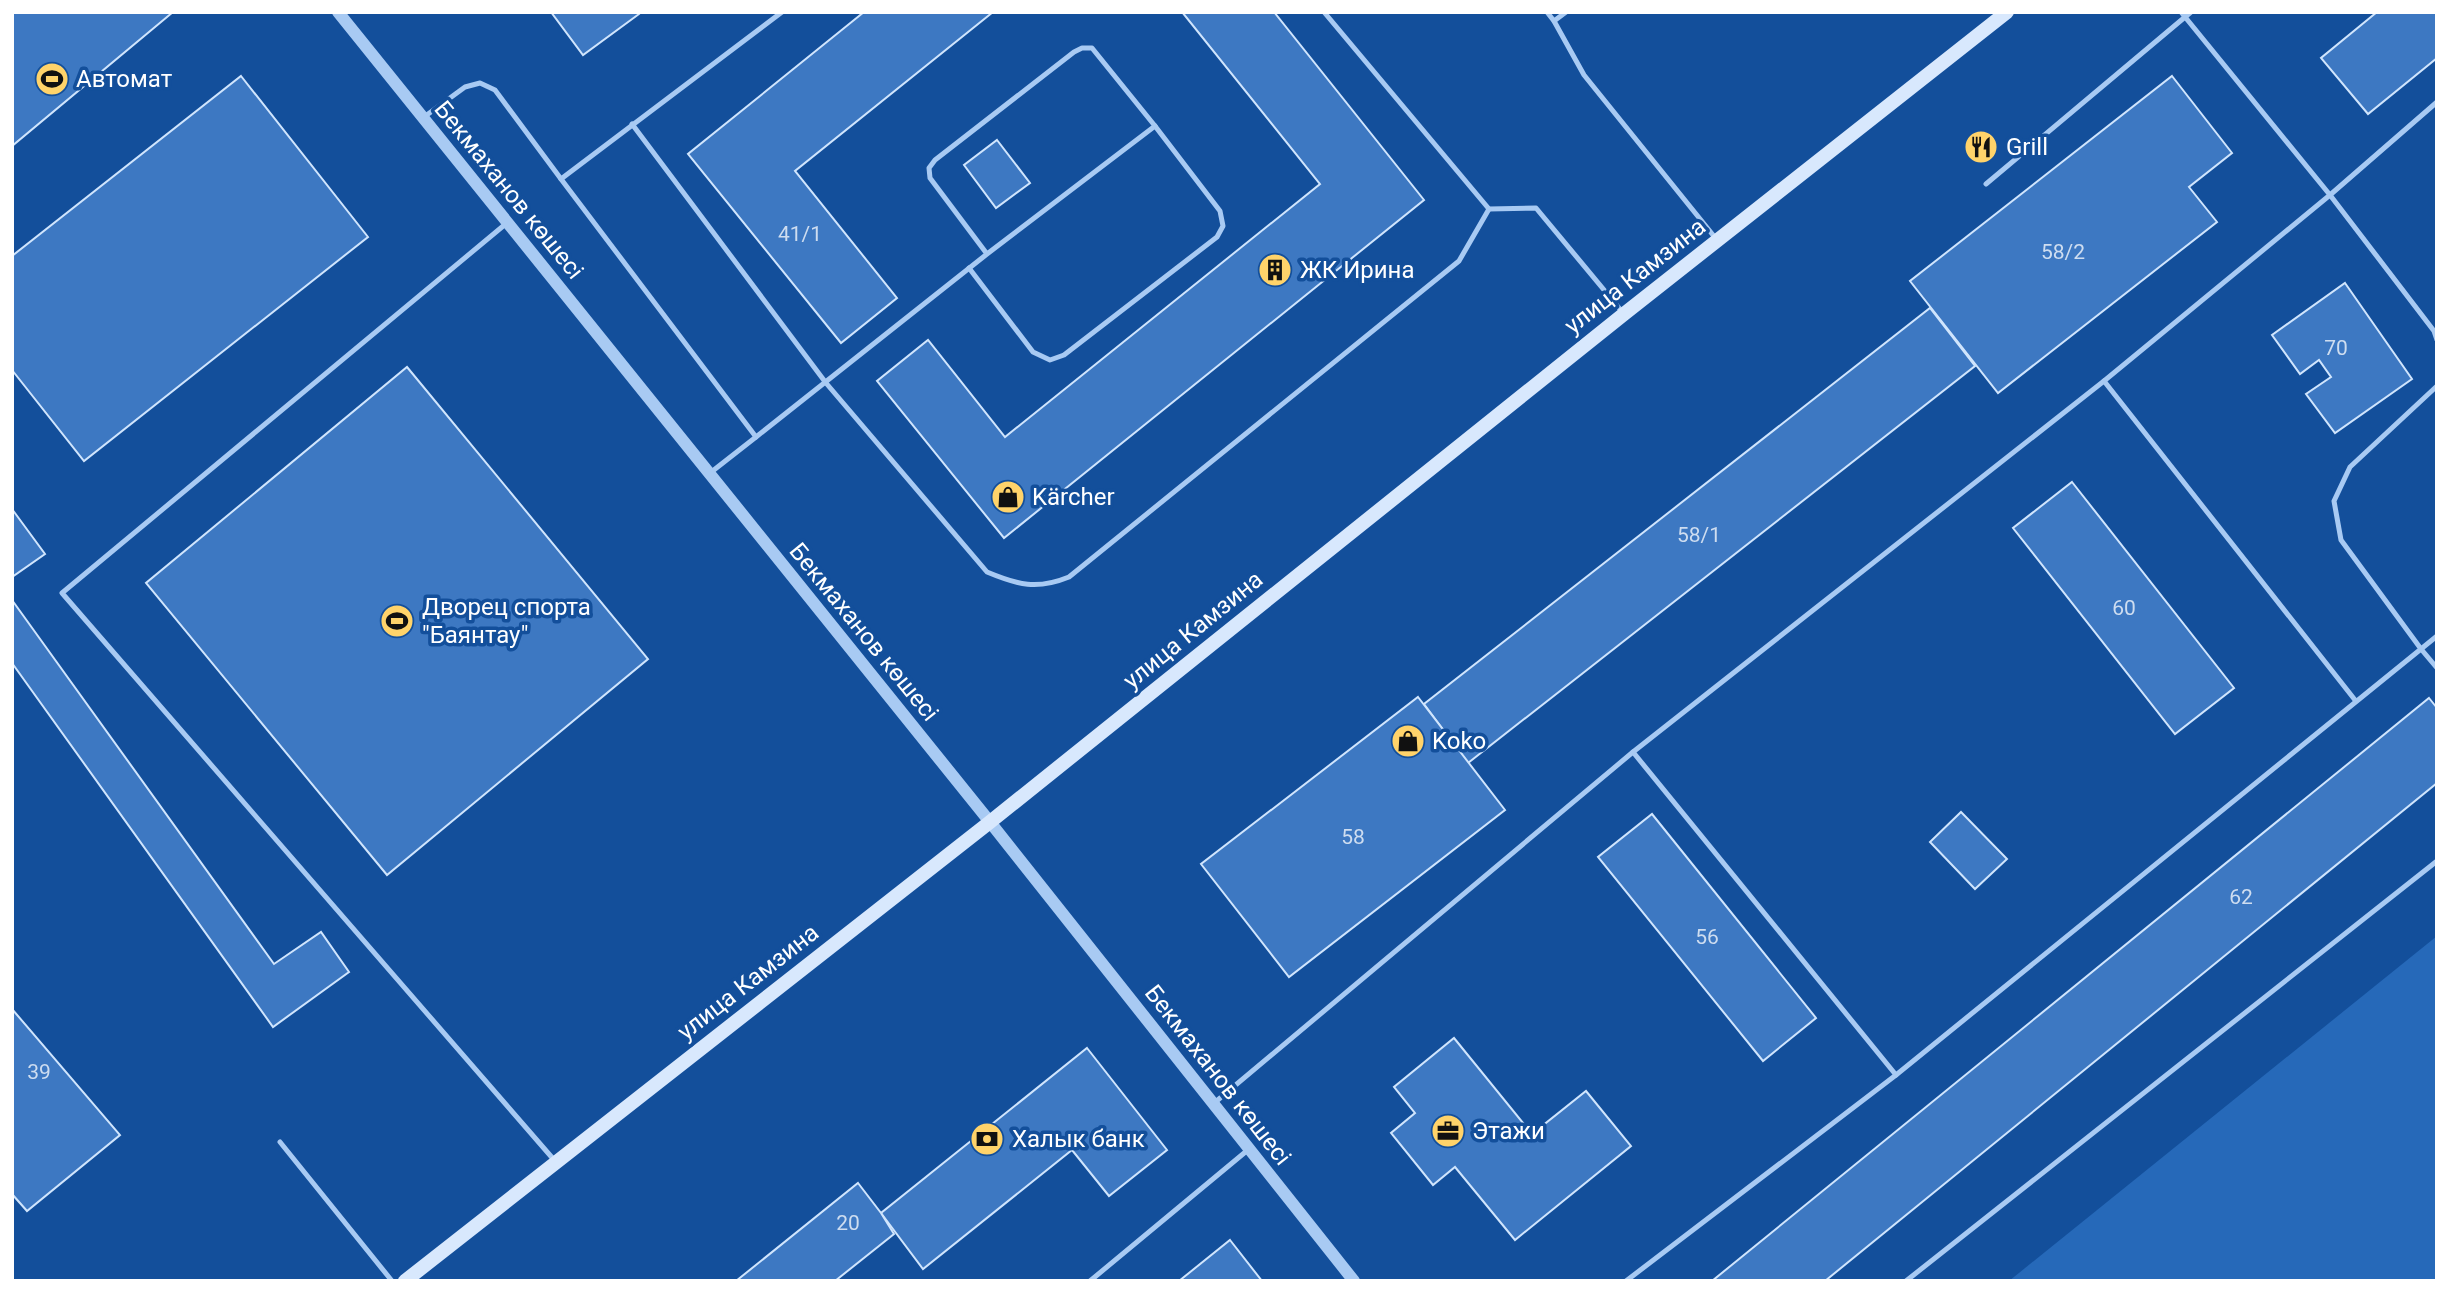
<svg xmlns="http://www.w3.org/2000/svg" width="2449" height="1293" font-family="Roboto,sans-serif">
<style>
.green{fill:#2669b9}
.building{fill:#3d78c2;stroke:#d0e5fd;stroke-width:2}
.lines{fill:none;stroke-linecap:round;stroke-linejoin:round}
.service{stroke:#a8caf3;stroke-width:5}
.tertiary{stroke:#a8caf3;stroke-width:12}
.secondary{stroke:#d8e8fd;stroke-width:14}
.labels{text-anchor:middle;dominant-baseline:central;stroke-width:7;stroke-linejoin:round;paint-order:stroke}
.number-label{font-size:21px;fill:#ceddf0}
.poi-label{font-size:24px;fill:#fff;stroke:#134f9b;text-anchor:start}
.street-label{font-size:24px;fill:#fff;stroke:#134f9b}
</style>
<rect width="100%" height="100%" fill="#134f9b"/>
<path class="green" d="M2437,936V1281H2009Z"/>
<g class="building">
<path d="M12,12H173L12,146Z"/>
<path d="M551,12H638L639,14L583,55Z"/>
<path d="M864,12H993L795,171L897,298L841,343L688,154Z"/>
<path d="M1182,12H1274L1424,200L1004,538L877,381L928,340L1005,437L1320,184Z"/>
<path d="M2377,12H2437V58L2368,114L2321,58Z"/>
<path d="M241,76L368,237L84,461L12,370V256Z"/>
<path d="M2172,76L2232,153L2189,187L2217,222L1998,393L1910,281Z"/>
<path d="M997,140L1030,183L996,208L964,165Z"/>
<path d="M2345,283L2412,379L2335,433L2306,394L2331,377L2319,360L2300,374L2272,335Z"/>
<path d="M1930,308L1975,366L1468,763L1424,704Z"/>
<path d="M407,367L648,659L387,875L146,583Z"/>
<path d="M2072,482L2234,688L2175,734L2013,528Z"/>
<path d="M12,509L45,554L12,577Z"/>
<path d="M12,600L274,964L321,932L349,972L273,1027L12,663Z"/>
<path d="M1418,697L1505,810L1289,977L1201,864Z"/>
<path d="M2429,698L2437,708V783L1825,1281H1712Z"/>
<path d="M1961,812L2007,859L1975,889L1930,842Z"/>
<path d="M1652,814L1816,1018L1763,1061L1598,857Z"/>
<path d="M12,1009L120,1135L27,1211L12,1194Z"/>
<path d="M1454,1038L1532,1134L1586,1091L1631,1146L1515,1240L1455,1167L1433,1185L1391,1133L1415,1113L1394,1087Z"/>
<path d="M1087,1048L1167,1150L1109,1196L1072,1150L923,1269L881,1213Z"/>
<path d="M858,1183L881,1213L894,1234L835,1281H736Z"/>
<path d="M1230,1240L1262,1281H1179Z"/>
</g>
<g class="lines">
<g class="service">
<path d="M1324,12L1489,209L1536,208L1624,314"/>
<path d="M1547,12L1554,21"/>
<path d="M1566,12L1554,21L1584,75L1717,240"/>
<path d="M2437,102L2330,195L2434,331L2437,340"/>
<path d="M424,117L465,87L480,83L495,90L561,179L782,12"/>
<path d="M632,124L826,383L987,572C1018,585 1037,590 1069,577L1459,261L1489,209"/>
<path d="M561,179L756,437L987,254L1155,126L1092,48H1082L1074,52L935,160L929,168L930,178L987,254"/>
<path d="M1986,184L2191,12"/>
<path d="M508,222L62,593L555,1161"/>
<path d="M969,268L1033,352L1050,360L1064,355L1217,237L1223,226L1220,211L1155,126"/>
<path d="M2104,381L2355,700"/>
<path d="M710,473L756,437"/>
<path d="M2437,636L2421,649L2437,668"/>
<path d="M1633,752L1896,1075"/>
<path d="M1213,1104L1633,752L2104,381L2330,195L2181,12"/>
<path d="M280,1142L392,1281"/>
<path d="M1090,1281L1249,1149"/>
<path d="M1626,1281L1896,1075L2421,649L2341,540L2334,501L2350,467L2437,386"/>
<path d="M1906,1281L2437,861"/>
</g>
<path class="tertiary" d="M338,12L990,822L1354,1281"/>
<path class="secondary" d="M405,1281L990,822L1624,314L2007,12"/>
</g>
<defs>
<symbol id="stadium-disc" viewBox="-11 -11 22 22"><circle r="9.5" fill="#ffd36a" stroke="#134f9b"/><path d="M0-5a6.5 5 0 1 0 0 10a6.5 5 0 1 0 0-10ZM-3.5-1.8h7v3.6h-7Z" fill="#111"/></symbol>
<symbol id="restaurant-disc" viewBox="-11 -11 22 22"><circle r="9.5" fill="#ffd36a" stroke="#134f9b"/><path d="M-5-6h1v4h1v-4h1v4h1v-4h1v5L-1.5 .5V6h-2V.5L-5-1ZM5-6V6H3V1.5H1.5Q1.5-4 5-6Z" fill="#111"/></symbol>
<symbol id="building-disc" viewBox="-11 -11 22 22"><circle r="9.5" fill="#ffd36a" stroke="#134f9b"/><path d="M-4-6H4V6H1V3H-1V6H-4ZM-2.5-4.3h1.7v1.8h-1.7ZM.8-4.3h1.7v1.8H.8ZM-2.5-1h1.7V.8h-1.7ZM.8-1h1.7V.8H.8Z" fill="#111"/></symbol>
<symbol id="shop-disc" viewBox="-11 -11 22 22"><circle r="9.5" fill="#ffd36a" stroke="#134f9b"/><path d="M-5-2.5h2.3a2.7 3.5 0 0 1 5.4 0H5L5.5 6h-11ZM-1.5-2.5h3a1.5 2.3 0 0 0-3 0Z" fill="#111"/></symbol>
<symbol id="office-disc" viewBox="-11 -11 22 22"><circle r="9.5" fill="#ffd36a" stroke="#134f9b"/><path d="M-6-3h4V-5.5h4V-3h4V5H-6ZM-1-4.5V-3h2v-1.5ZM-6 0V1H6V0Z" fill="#111"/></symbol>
<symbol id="bank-disc" viewBox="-11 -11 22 22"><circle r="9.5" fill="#ffd36a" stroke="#134f9b"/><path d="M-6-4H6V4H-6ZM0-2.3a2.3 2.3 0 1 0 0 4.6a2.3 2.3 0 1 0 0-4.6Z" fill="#111"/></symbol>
</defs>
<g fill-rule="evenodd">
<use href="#stadium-disc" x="33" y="60" width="38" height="38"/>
<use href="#restaurant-disc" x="1962" y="128" width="38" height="38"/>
<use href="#building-disc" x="1256" y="251" width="38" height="38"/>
<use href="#shop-disc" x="989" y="478" width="38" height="38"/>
<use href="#stadium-disc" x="378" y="602" width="38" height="38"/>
<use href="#shop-disc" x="1389" y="722" width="38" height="38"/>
<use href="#office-disc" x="1429" y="1112" width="38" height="38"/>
<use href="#bank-disc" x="968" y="1120" width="38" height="38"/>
</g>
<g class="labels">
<g class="number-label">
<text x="800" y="234">41/1</text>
<text x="2063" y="252">58/2</text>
<text x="2336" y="348">70</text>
<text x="1699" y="535">58/1</text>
<text x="2124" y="608">60</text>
<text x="1353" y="837">58</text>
<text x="2241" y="897">62</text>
<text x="1707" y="937">56</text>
<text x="39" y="1072">39</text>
<text x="848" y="1223">20</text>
</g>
<g class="poi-label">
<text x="76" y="79">Автомат</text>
<text x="2006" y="147">Grill</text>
<text x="1300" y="270">ЖК Ирина</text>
<text x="1032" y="497">Kärcher</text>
<text x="422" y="607">Дворец спорта<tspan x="422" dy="28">"Баянтау"</tspan></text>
<text x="1432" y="741">Koko</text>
<text x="1472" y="1131">Этажи</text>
<text x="1012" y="1139">Халык банк</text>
</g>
<g class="street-label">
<text transform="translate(509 190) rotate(51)">Бекмаханов көшесі</text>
<text transform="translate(1635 276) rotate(-38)">улица Камзина</text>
<text transform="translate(1193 630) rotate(-39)">улица Камзина</text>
<text transform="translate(864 632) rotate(51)">Бекмаханов көшесі</text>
<text transform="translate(748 982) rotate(-38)">улица Камзина</text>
<text transform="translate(1218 1075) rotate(52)">Бекмаханов көшесі</text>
</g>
</g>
<rect width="2449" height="1293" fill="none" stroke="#ffffff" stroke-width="28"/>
</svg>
